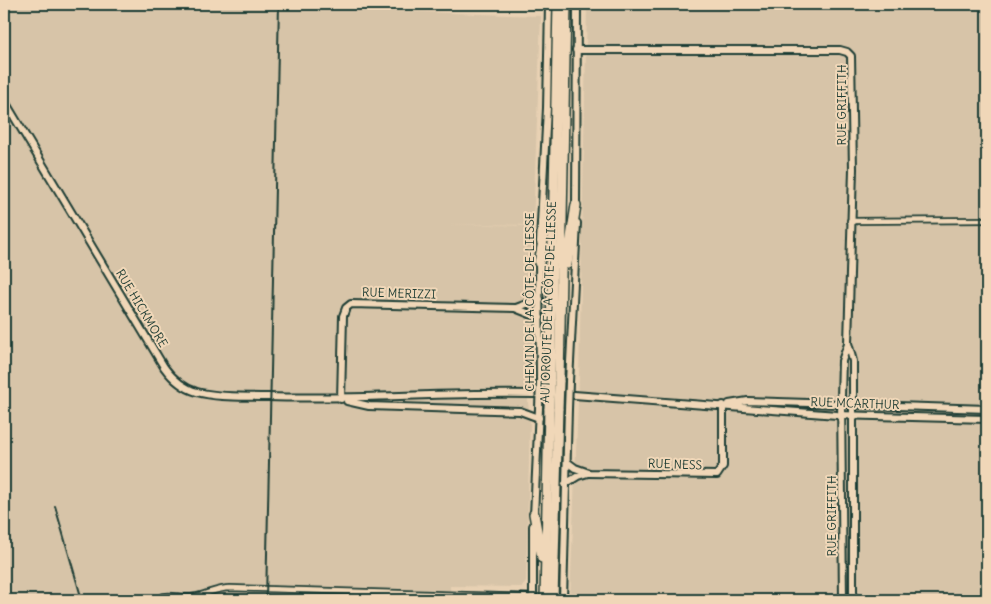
<svg xmlns="http://www.w3.org/2000/svg" width="991" height="604" font-family="Delius,sans-serif">
<style>
.built{fill:#d7c4a8}
.lines{fill:none;stroke-linecap:round;stroke-linejoin:round}
.street-casing{stroke:#1f3d34;stroke-width:8}
.secondary-casing{stroke:#1f3d34;stroke-width:10}
.highway-casing{stroke:#1f3d34;stroke-width:12}
.street{stroke:#f0d7b8;stroke-width:4.5}
.secondary{stroke:#f0d7b8;stroke-width:6}
.highway{stroke:#f0d7b8;stroke-width:9}
.rail{stroke:#1f3d34;stroke-width:2}
.secondary-bridge-casing{stroke:#1f3d34;stroke-width:10;stroke-linecap:butt}
.highway-bridge-casing{stroke:#1f3d34;stroke-width:12;stroke-linecap:butt}
.secondary-bridge{stroke:#f0d7b8;stroke-width:6}
.highway-bridge{stroke:#f0d7b8;stroke-width:9}
.labels{text-anchor:middle;dominant-baseline:central;stroke-width:4;stroke-linejoin:round;paint-order:stroke}
.street-label{font-size:12px;fill:#1f3d34;stroke:#f0d7b8}
</style>
<rect width="100%" height="100%" fill="#e8d1b3"/>
<filter id="ink" filterUnits="userSpaceOnUse"><feTurbulence type="fractalNoise" baseFrequency=".02" numOctaves="2"/><feDisplacementMap in="SourceGraphic" scale="10" xChannelSelector="R" yChannelSelector="G"/><feConvolveMatrix kernelMatrix="1 2 1 2 8 2 1 2 1" color-interpolation-filters="sRGB"/></filter>
<g filter="url(#ink)">
<g class="built">
<path d="M4,4H367V10L541,16L533,225L448,224L532,226V292L528,298L529,318L533,331L528,402L530,419L526,582L522,587L450,586L451,600H4Z"/>
<path d="M587,4H987V600H570L579,378Z"/>
</g>
<g class="lines">
<defs>
<g id="street">
<path d="M850,221L987,220"/>
<path d="M156,600C164,592 180,598 191,597C204,596 216,588 230,588L533,597"/>
</g>
<g id="secondary">
<path d="M576,50H840L847,52L851,56L853,169L848,343L853,361V600"/>
<path d="M4,100L164,367C172,378 183,388 197,392C219,398 245,396 268,397C357,400 445,392 534,394"/>
<path d="M576,208L577,4"/>
<path d="M540,242L547,108L549,4"/>
<path d="M539,260L540,381"/>
<path d="M516,308L540,299"/>
<path d="M569,382L577,223"/>
<path d="M574,395L837,415L987,419"/>
<path d="M341,399L343,316L346,308L351,304L515,308L540,318"/>
<path d="M347,401L369,406L520,411L539,418"/>
<path d="M729,404L748,401L987,409"/>
<path d="M567,462L575,468L589,473L717,475L723,466V405"/>
<path d="M565,484L578,476L588,473"/>
<path d="M534,516L539,408"/>
<path d="M533,600V526"/>
<path d="M563,600L568,409"/>
<path d="M843,600L841,398L842,361L848,344"/>
</g>
<g id="highway">
<path d="M539,263L549,208"/>
<path d="M567,264L576,205"/>
<path d="M550,381L558,4"/>
<path d="M559,382L566,4"/>
<path d="M534,514L542,558"/>
<path d="M545,600L549,408"/>
<path d="M553,600L558,408"/>
</g>
</defs>
<use href="#street" class="street-casing"/>
<use href="#secondary" class="secondary-casing"/>
<use href="#highway" class="highway-casing"/>
<use href="#street" class="street"/>
<use href="#secondary" class="secondary"/>
<use href="#highway" class="highway"/>
<g class="rail">
<path d="M55,506L82,600"/>
<path d="M266,600L279,4"/>
</g>
<defs>
<g id="secondary-bridge">
<path d="M539,408L540,381"/>
<path d="M568,409L569,382"/>
</g>
<g id="highway-bridge">
<path d="M549,408L550,381"/>
<path d="M558,408L559,382"/>
</g>
</defs>
<use href="#secondary-bridge" class="secondary-bridge-casing"/>
<use href="#highway-bridge" class="highway-bridge-casing"/>
<use href="#secondary-bridge" class="secondary-bridge"/>
<use href="#highway-bridge" class="highway-bridge"/>
</g>
</g>
<g class="labels">
<g class="street-label">
<text transform="translate(841 105) rotate(-90)">RUE GRIFFITH</text>
<text transform="translate(399 293) rotate(2)">RUE MERIZZI</text>
<text transform="translate(529 302) rotate(-90)">CHEMIN DE LA CÔTE-DE-LIESSE</text>
<text transform="translate(548 302) rotate(-88)">AUTOROUTE DE LA CÔTE-DE-LIESSE</text>
<text transform="translate(142 308) rotate(59)">RUE HICKMORE</text>
<text transform="translate(855 403) rotate(2)">RUE MCARTHUR</text>
<text transform="translate(675 464) rotate(2)">RUE NESS</text>
<text transform="translate(831 516) rotate(-90)">RUE GRIFFITH</text>
</g>
</g>
<rect width="991" height="604" fill="none" stroke="#f0d7b8" stroke-width="20"/>
<rect x="10" y="10" width="971" height="584" fill="none" stroke="#1f3d34" stroke-width="2" filter="url(#ink)"/>
</svg>
